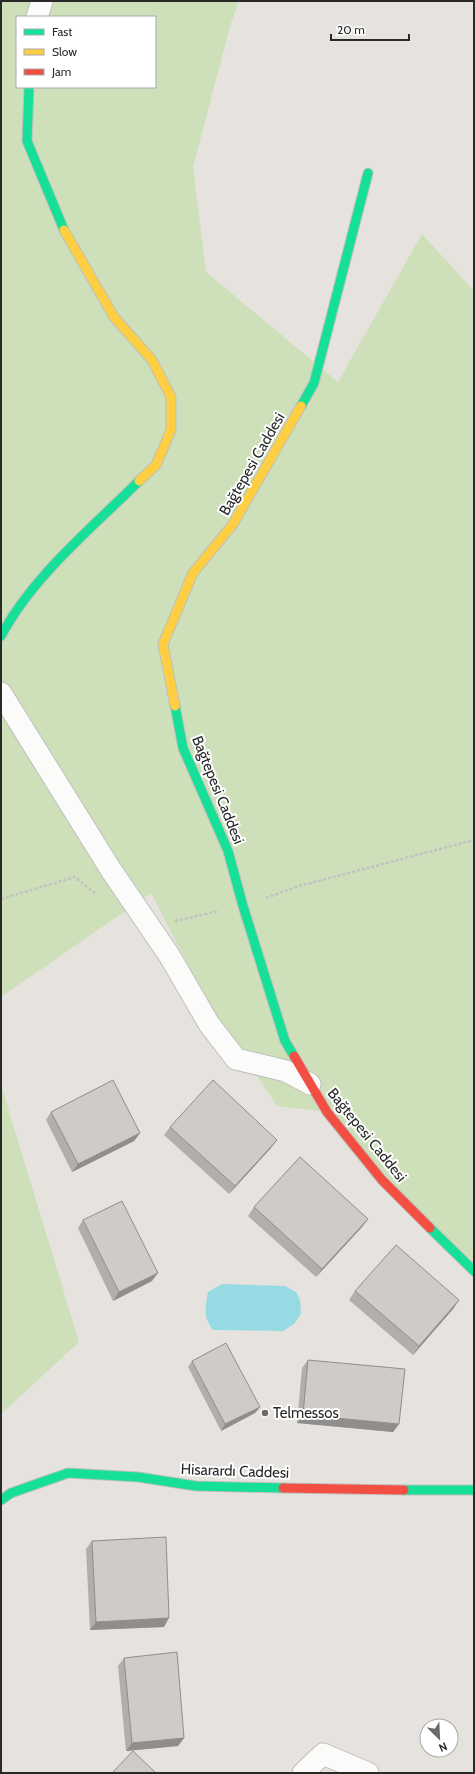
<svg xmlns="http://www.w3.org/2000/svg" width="475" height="1774" font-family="Cabin,sans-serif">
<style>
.green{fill:#cde0b9;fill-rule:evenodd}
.water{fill:#96dae4}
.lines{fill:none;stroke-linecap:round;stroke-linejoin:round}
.street-casing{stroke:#c0bfc0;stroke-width:23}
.fast-casing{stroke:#c0bfc0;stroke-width:11}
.slow-casing{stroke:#c0bfc0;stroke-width:11}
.jam-casing{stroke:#c0bfc0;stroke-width:11}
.path{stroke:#c3c2c2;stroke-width:2.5;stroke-dasharray:3 2;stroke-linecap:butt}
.street{stroke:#fbfbfa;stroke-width:21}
.fast{stroke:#16e098;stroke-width:9}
.slow{stroke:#ffcf43;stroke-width:9}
.jam{stroke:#f24e42;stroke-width:9}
.wall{fill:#b1afac}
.shaded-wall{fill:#908e8c}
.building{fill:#cecbc8;stroke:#908e8c}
.poi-dot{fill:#6b6a68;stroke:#fff;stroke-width:1.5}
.labels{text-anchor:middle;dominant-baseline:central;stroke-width:4;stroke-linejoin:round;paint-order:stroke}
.street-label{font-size:15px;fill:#292929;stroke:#fff}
.poi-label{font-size:15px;fill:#292929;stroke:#fff;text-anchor:start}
</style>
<rect width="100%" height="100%" fill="#e6e2de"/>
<g class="green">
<path d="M1,1H239L231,23L193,167L206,272L338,382L422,234L474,291V1271L328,1112L277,1106L204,996L151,893L1,997ZM17,17H155V87H17Z"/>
<path d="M1,1085L79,1342L1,1414Z"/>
</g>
<path class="water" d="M222,1284L285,1286L296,1292L300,1300L301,1314L294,1324L283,1331L213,1330C203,1317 205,1308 208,1292Z"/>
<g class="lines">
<defs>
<g id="street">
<path d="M37,17L42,1"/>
<path d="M1,693L111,870L169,955L209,1024L236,1059L286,1071L310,1084"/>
<path d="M303,1773L323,1754L368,1773"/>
</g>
<g id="fast">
<path d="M29,87L27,141L64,230"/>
<path d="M301,406L314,383L368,173"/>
<path d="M1,636C32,577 92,528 139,481"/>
<path d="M175,706L183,748L228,851L243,906L285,1041L294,1056"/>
<path d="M430,1228L474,1271"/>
<path d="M404,1490H474"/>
<path d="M1,1500L11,1493L68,1473L138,1477L196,1486L283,1488"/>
</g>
<g id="slow">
<path d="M64,230L114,317L152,360L171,397V430L156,465L139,481"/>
<path d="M175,706L163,644L193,573L233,524L301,406"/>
</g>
<g id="jam">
<path d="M294,1056L327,1112L382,1180L430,1228"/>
<path d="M283,1488L404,1490"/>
</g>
</defs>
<use href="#street" class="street-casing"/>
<use href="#fast" class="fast-casing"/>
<use href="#slow" class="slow-casing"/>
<use href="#jam" class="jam-casing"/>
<g class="path">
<path d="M266,898L299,886L474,840"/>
<path d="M1,899L75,877L97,895"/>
<path d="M175,921L219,911"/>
</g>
<use href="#street" class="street"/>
<use href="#fast" class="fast"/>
<use href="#slow" class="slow"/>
<use href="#jam" class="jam"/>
</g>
<g class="wall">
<path d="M51,1112L140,1133L134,1141L72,1172L46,1120Z"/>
<path d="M170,1127L271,1148L229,1194L164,1135Z"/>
<path d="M254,1207L368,1219L362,1227L316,1277L248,1216Z"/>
<path d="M83,1220L152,1281L113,1301L78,1228Z"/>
<path d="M355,1291L459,1300L453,1309L413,1355L349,1300Z"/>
<path d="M308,1360L399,1424L393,1432L297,1423L302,1368Z"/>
<path d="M192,1361L260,1407L255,1413L221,1431L188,1367Z"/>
<path d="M92,1541L164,1627L90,1630L86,1549Z"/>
<path d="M124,1658L184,1738L178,1746L126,1751L118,1666Z"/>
</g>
<g class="shaded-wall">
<path d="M140,1133L134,1141L72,1172L78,1164Z"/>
<path d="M277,1140L271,1148L229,1194L235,1186Z"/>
<path d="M368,1219L362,1227L316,1277L322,1269Z"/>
<path d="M158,1273L152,1281L113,1301L119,1292Z"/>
<path d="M459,1300L453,1309L413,1355L419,1346Z"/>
<path d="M260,1407L255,1413L221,1431L225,1424Z"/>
<path d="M303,1415L399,1424L393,1432L297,1423Z"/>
<path d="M169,1618L164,1627L90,1630L96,1622Z"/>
<path d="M184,1738L178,1746L126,1751L132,1743Z"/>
</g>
<g class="building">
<path d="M113,1080L140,1133L78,1164L51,1112Z"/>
<path d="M213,1080L277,1140L235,1186L170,1127Z"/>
<path d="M300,1157L368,1219L322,1269L254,1207Z"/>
<path d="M122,1201L158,1273L119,1292L83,1220Z"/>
<path d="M396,1245L459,1300L419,1346L355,1291Z"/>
<path d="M226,1343L260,1407L225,1424L192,1361Z"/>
<path d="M308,1360L405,1369L399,1424L303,1415Z"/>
<path d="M166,1537L169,1618L96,1622L92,1541Z"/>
<path d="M177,1652L184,1738L132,1743L124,1658Z"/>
<path d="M133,1751L156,1773H112Z"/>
</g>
<circle class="poi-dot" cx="265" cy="1413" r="4"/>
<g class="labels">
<g class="street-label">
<text transform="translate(252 464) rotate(-60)">Bağtepesi Caddesi</text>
<text transform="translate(218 790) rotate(68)">Bağtepesi Caddesi</text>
<text transform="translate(367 1135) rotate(51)">Bağtepesi Caddesi</text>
<text transform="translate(235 1471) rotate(2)">Hisarardı Caddesi</text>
</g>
<g class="poi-label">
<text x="273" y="1413">Telmessos</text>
</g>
</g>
<rect width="475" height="1774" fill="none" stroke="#292929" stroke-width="4"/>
<rect x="16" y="16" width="140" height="72" fill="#ffffff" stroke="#a9a9a9"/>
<rect x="24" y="29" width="20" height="6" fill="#16e098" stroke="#a9a9a9"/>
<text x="52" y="36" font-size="12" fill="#292929">Fast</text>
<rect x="24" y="49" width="20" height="6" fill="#ffcf43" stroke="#a9a9a9"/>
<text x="52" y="56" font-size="12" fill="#292929">Slow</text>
<rect x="24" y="69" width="20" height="6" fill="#f24e42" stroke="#a9a9a9"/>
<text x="52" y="76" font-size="12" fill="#292929">Jam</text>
<g transform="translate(439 1738) rotate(156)"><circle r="19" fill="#ffffff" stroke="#a9a9a9"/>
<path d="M0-3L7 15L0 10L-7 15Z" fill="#6b6a68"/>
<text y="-6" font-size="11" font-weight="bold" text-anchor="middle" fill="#292929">N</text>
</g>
<path d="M331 34v6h78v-6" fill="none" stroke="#292929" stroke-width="2"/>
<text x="337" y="34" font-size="12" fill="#292929" stroke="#ffffff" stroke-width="3" paint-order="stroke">20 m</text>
</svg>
